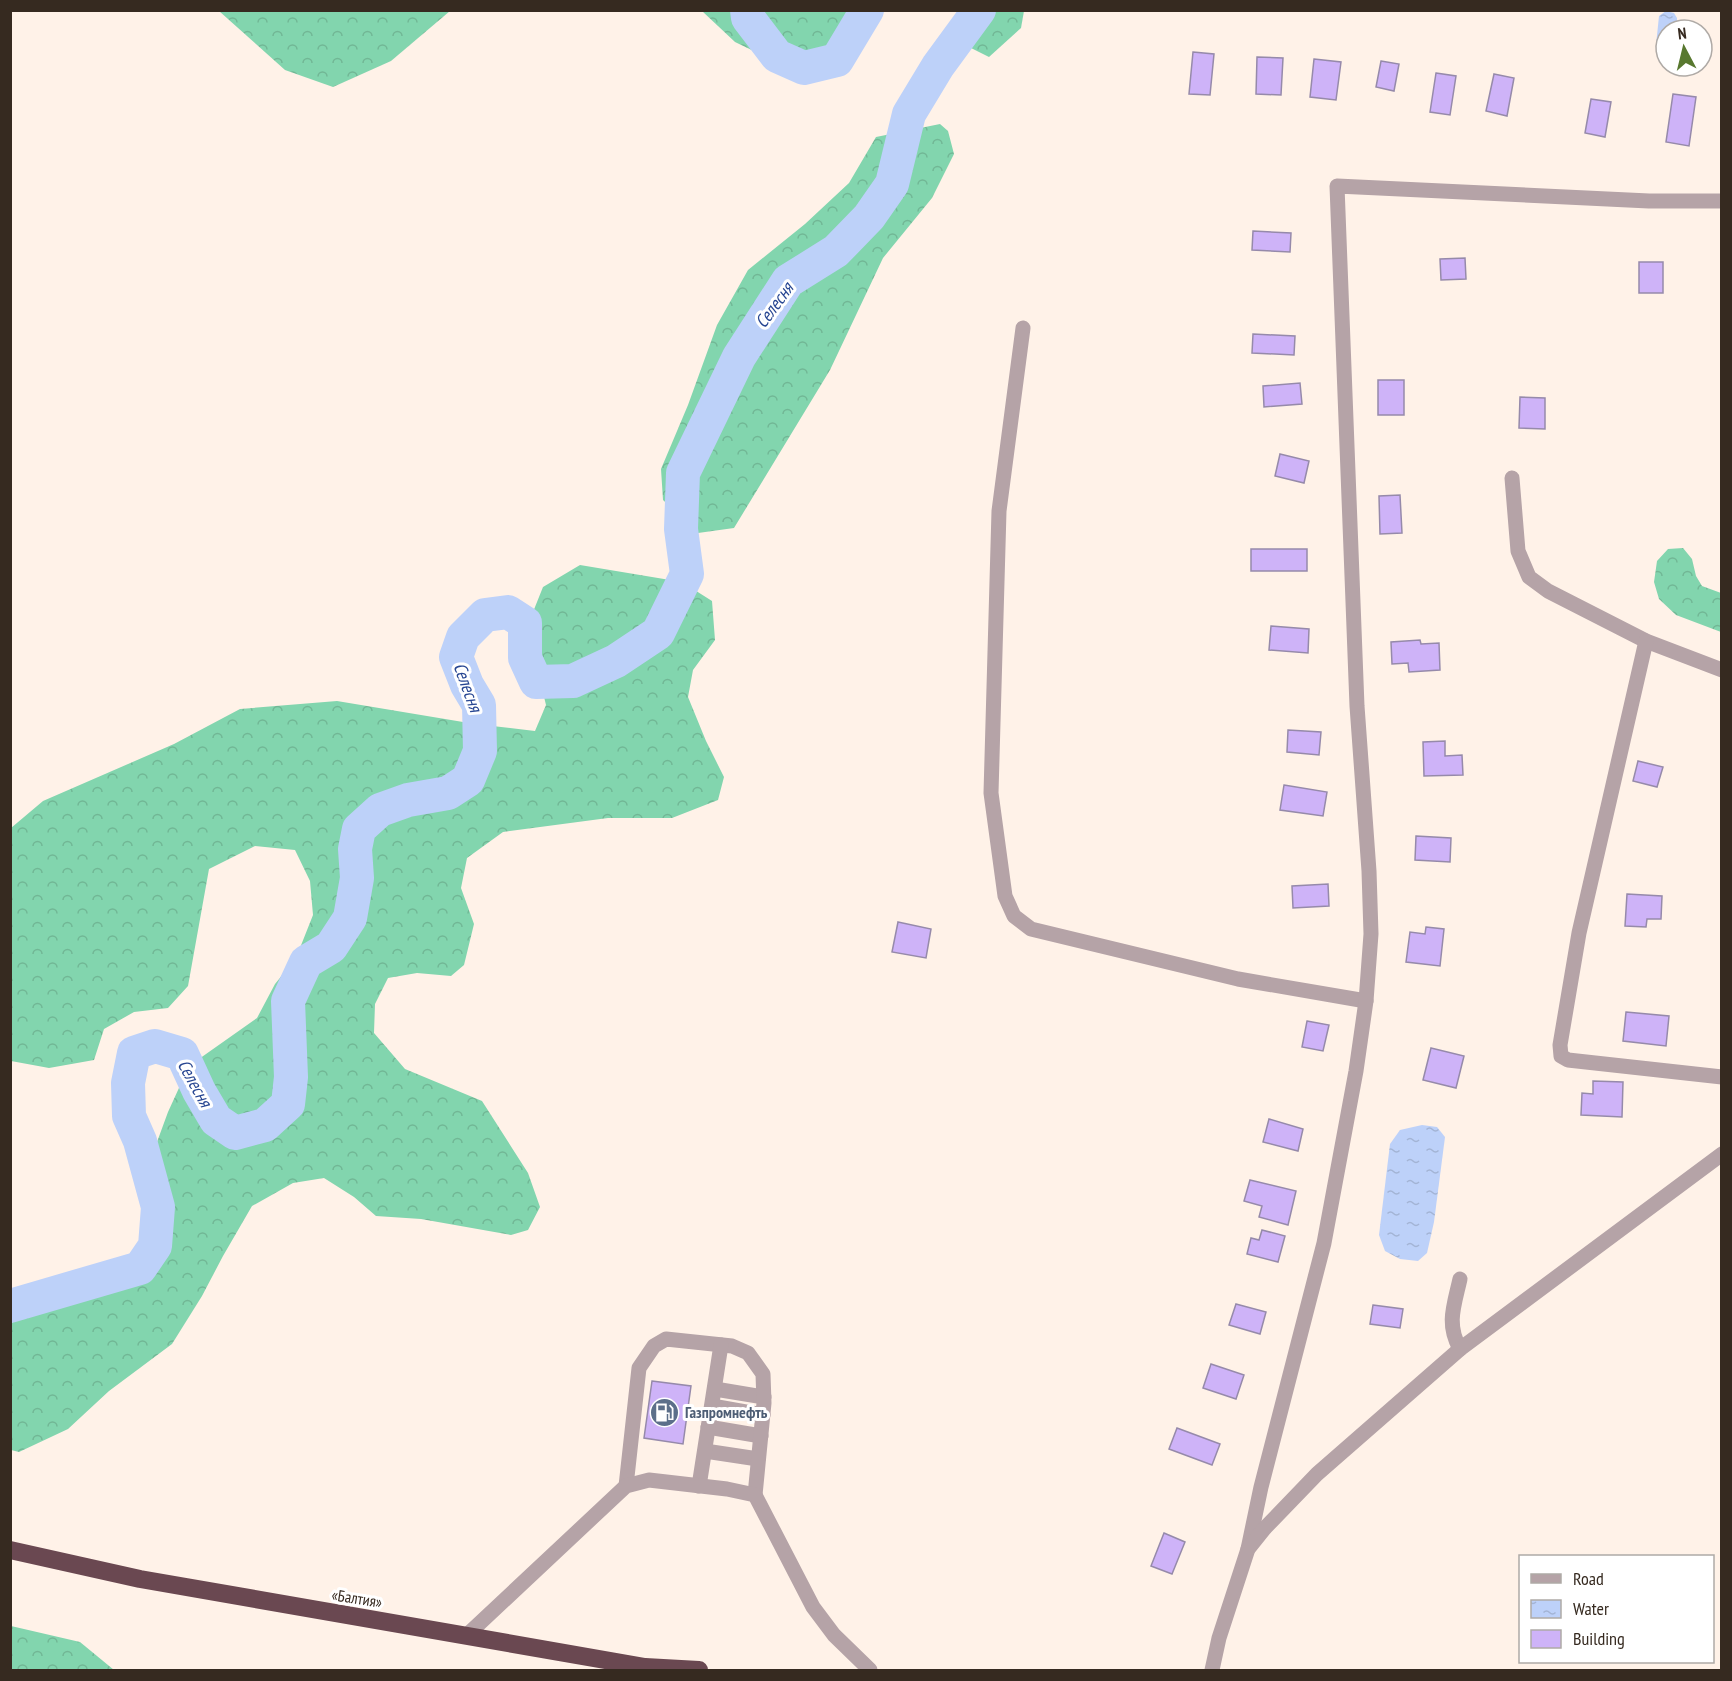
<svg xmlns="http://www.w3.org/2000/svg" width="1732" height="1681" font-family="'PT Sans Narrow',sans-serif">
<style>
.forest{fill:url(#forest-crowns)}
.water{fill:url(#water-ripples)}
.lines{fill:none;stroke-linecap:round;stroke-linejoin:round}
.river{stroke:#bdd1f9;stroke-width:34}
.building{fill:#ceb3f8;stroke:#968aaa;stroke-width:1.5}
.minor{stroke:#b5a3a7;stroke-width:15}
.highway{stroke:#6a4851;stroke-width:18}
.labels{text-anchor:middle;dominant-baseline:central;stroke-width:6;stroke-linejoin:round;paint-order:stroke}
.service-label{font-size:16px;font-weight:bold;fill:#4e5e75;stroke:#fff;text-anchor:start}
.street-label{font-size:16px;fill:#362a20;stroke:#fff}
.water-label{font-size:18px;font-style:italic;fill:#274692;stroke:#fff}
</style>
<defs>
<pattern id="forest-crowns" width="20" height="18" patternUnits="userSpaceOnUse" patternTransform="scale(1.5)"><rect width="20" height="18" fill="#82d5ae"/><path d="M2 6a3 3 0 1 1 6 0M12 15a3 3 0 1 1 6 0" fill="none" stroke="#71b795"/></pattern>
<pattern id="water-ripples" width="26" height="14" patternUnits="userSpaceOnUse" patternTransform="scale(1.5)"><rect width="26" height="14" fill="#bdd1f9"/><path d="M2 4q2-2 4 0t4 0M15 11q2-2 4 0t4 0" fill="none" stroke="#a3b4d5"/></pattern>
</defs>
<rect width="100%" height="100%" fill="#fff2e8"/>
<g class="forest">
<path d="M219,11H450L391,61L333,87L285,70Z"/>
<path d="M702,11H867L837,60L804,68L762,55L735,42Z"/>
<path d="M979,11H1024L1021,28L989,57L965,45Z"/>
<path d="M940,124L948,131L954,154L932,198L883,258L830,370L734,528L698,533L663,500L661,469L688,405L717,325L748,270L805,224L849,183L876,137Z"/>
<path d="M1683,548L1692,559L1696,576L1702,586L1721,593V632L1676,615L1659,599L1654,582L1657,561L1668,549Z"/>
<path d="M580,565L682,582L712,601L715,640L693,670L688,697L706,741L724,777L718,800L672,818H608L503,832L467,858L461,888L474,924L464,965L451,976L417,973L388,978L375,1004L374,1033L405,1069L482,1101L528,1173L540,1207L528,1230L511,1235L421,1219L376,1216L354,1197L324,1178L293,1183L252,1206L223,1256L202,1296L172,1344L109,1391L68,1429L19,1452L11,1450V1323L54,1305L149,1275L164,1258L173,1226L157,1142L168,1112L189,1066L257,1018L275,984L296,958L313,915L310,881L295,850L255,846L209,869L188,986L168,1008L134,1012L104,1029L94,1060L49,1068L11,1061V828L43,801L174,744L240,709L337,701L475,724L535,731L546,705L527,627L543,587Z"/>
<path d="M11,1626L80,1642L114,1670H11Z"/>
</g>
<g class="water">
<path d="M1666,11L1674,13L1677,18V30H1666L1665,57L1659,54L1656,45L1659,16Z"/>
<path d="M1422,1125L1437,1127L1445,1137L1434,1222L1427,1253L1418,1261L1400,1259L1385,1251L1379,1235L1390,1144L1400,1130Z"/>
</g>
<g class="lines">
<g class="river">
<path d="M747,10L748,18L777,56L804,68L837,60L867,10"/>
<path d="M10,1306L140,1268L155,1246L158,1207L140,1141L129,1116L128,1083L134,1053L155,1046L182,1054L199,1091L216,1120L235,1133L265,1125L288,1104L291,1077L288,1001L306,962L331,947L350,918L357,878L355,849L359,829L380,810L408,800L448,793L468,780L480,751L479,705L467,685L456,657L463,637L485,615L508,612L525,623V658L536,682L573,681L616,661L658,633L687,574L681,529L683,473L739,357L788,281L836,251L869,217L892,184L909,114L938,66L979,10"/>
</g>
</g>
<g class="building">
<path d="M1193,52L1214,54L1210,95L1189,94Z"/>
<path d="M1257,57L1283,58L1281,95L1256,94Z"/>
<path d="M1314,59L1341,62L1336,100L1310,97Z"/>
<path d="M1381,61L1399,64L1394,91L1376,87Z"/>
<path d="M1436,73L1456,76L1450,115L1430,112Z"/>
<path d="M1494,74L1514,78L1507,116L1486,111Z"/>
<path d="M1673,94L1696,97L1689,146L1666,142Z"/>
<path d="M1591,99L1611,102L1605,137L1585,133Z"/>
<path d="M1253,231L1291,233L1290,252L1252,250Z"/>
<path d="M1465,258L1466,279L1441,280L1440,259Z"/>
<rect x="1639" y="262" width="24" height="31"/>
<path d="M1253,334L1295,336L1294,355L1252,353Z"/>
<rect x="1378" y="380" width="26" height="35"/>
<path d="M1300,383L1302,404L1264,407L1263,386Z"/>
<path d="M1520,397L1545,398V429L1519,428Z"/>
<path d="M1280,454L1309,461L1304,483L1275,476Z"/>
<path d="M1400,495L1402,533L1380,534L1379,496Z"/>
<rect x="1251" y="549" width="56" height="22"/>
<path d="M1271,626L1309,629L1308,653L1269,650Z"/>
<path d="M1420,640L1421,644L1439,643L1440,670L1409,672L1408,663L1392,664L1391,642Z"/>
<path d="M1288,730L1321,732L1319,755L1287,752Z"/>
<path d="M1445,741V756L1462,755L1463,775L1424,776L1423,742Z"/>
<path d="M1638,761L1663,767L1657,787L1633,781Z"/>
<path d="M1284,785L1327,792L1323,816L1280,810Z"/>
<path d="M1416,836L1451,838L1450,862L1415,860Z"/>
<path d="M1328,884L1329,906L1293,908L1292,886Z"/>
<path d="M1627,894L1662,896L1661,919H1647L1646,927L1625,926Z"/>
<path d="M898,922L931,929L926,958L892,952Z"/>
<path d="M1426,927L1444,929L1440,966L1406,962L1410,932L1425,934Z"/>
<path d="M1626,1012L1669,1016L1666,1046L1623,1041Z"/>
<path d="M1307,1021L1329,1025L1323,1051L1302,1047Z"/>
<path d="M1431,1048L1464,1056L1456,1088L1423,1080Z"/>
<path d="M1593,1081L1623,1082L1622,1117L1581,1115L1582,1093L1593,1094Z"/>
<path d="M1269,1119L1303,1129L1298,1151L1263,1142Z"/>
<path d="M1250,1180L1296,1191L1288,1225L1259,1217L1262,1206L1244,1201Z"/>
<path d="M1262,1230L1285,1236L1278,1262L1247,1254L1251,1238L1259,1240Z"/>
<path d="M1236,1304L1266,1312L1260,1334L1229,1325Z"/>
<path d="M1373,1305L1403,1309L1400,1328L1370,1324Z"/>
<path d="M1211,1364L1244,1375L1236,1399L1203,1388Z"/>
<path d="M652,1381L691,1386L683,1444L644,1438Z"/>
<path d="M1177,1428L1220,1444L1212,1465L1169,1449Z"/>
<path d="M1164,1533L1185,1542L1172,1574L1151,1566Z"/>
</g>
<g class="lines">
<g class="minor">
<path d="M1023,328L999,511L991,793L1005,896L1014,916L1031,929L1238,979L1366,1001"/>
<path d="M1512,478L1518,551L1529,577L1548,591L1646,641L1722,670"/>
<path d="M1646,641L1579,933L1560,1045L1561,1056L1568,1060L1722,1077"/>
<path d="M1460,1349C1446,1324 1454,1306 1460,1279"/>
<path d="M715,1389L764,1397"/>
<path d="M712,1406L763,1415"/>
<path d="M708,1427L761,1436"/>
<path d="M705,1451L758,1459"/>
<path d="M626,1486L639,1368L654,1346L666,1339L732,1346L748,1353L763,1374L764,1403L755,1495"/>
<path d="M699,1486L721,1345"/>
<path d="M1248,1549L1261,1487L1324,1243L1356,1071L1366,1001L1371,934L1369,871L1357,706L1337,186L1649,201H1722"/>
<path d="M466,1636L626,1486L649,1480L727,1489L755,1495L813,1607L834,1635L870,1670"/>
<path d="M1212,1670L1219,1638L1248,1549L1264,1529L1317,1474L1460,1349L1722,1154"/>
</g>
<path class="highway" d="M10,1550L140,1579L645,1667L699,1670"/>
</g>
<defs>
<symbol id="fuel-disc" viewBox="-11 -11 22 22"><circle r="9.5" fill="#5c6f8a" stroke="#fff"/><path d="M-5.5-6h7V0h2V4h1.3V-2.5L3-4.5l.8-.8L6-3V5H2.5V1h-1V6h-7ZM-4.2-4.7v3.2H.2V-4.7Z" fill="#fff"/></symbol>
</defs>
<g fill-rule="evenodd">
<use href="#fuel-disc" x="648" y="1396" width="33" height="33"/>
</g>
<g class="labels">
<g class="service-label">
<text x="685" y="1412">Газпромнефть</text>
</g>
<g class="street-label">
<text transform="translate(357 1598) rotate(9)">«Балтия»</text>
</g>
<g class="water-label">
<text transform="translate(774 305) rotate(-54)">Селесня</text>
<text transform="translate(468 687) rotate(70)">Селесня</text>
<text transform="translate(195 1083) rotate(61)">Селесня</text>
</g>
</g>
<rect width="1732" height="1681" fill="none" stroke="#362a20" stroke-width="24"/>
<rect x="1519" y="1555" width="195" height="108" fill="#ffffff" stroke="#afaaa6" stroke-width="1.5"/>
<rect x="1531" y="1574" width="30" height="9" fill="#b5a3a7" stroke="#afaaa6" stroke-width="1.5"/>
<text x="1573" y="1585" font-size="18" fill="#362a20">Road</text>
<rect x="1531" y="1600" width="30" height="18" fill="url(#water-ripples)" stroke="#afaaa6" stroke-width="1.5"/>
<text x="1573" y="1615" font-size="18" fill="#362a20">Water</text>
<rect x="1531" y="1630" width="30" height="18" fill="#ceb3f8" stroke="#afaaa6" stroke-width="1.5"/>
<text x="1573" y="1645" font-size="18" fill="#362a20">Building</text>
<g transform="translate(1684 48) rotate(353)"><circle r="28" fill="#ffffff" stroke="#afaaa6" stroke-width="1.5"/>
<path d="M0-4.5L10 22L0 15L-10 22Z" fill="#58782f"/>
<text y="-9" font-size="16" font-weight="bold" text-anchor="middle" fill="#362a20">N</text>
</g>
</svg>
